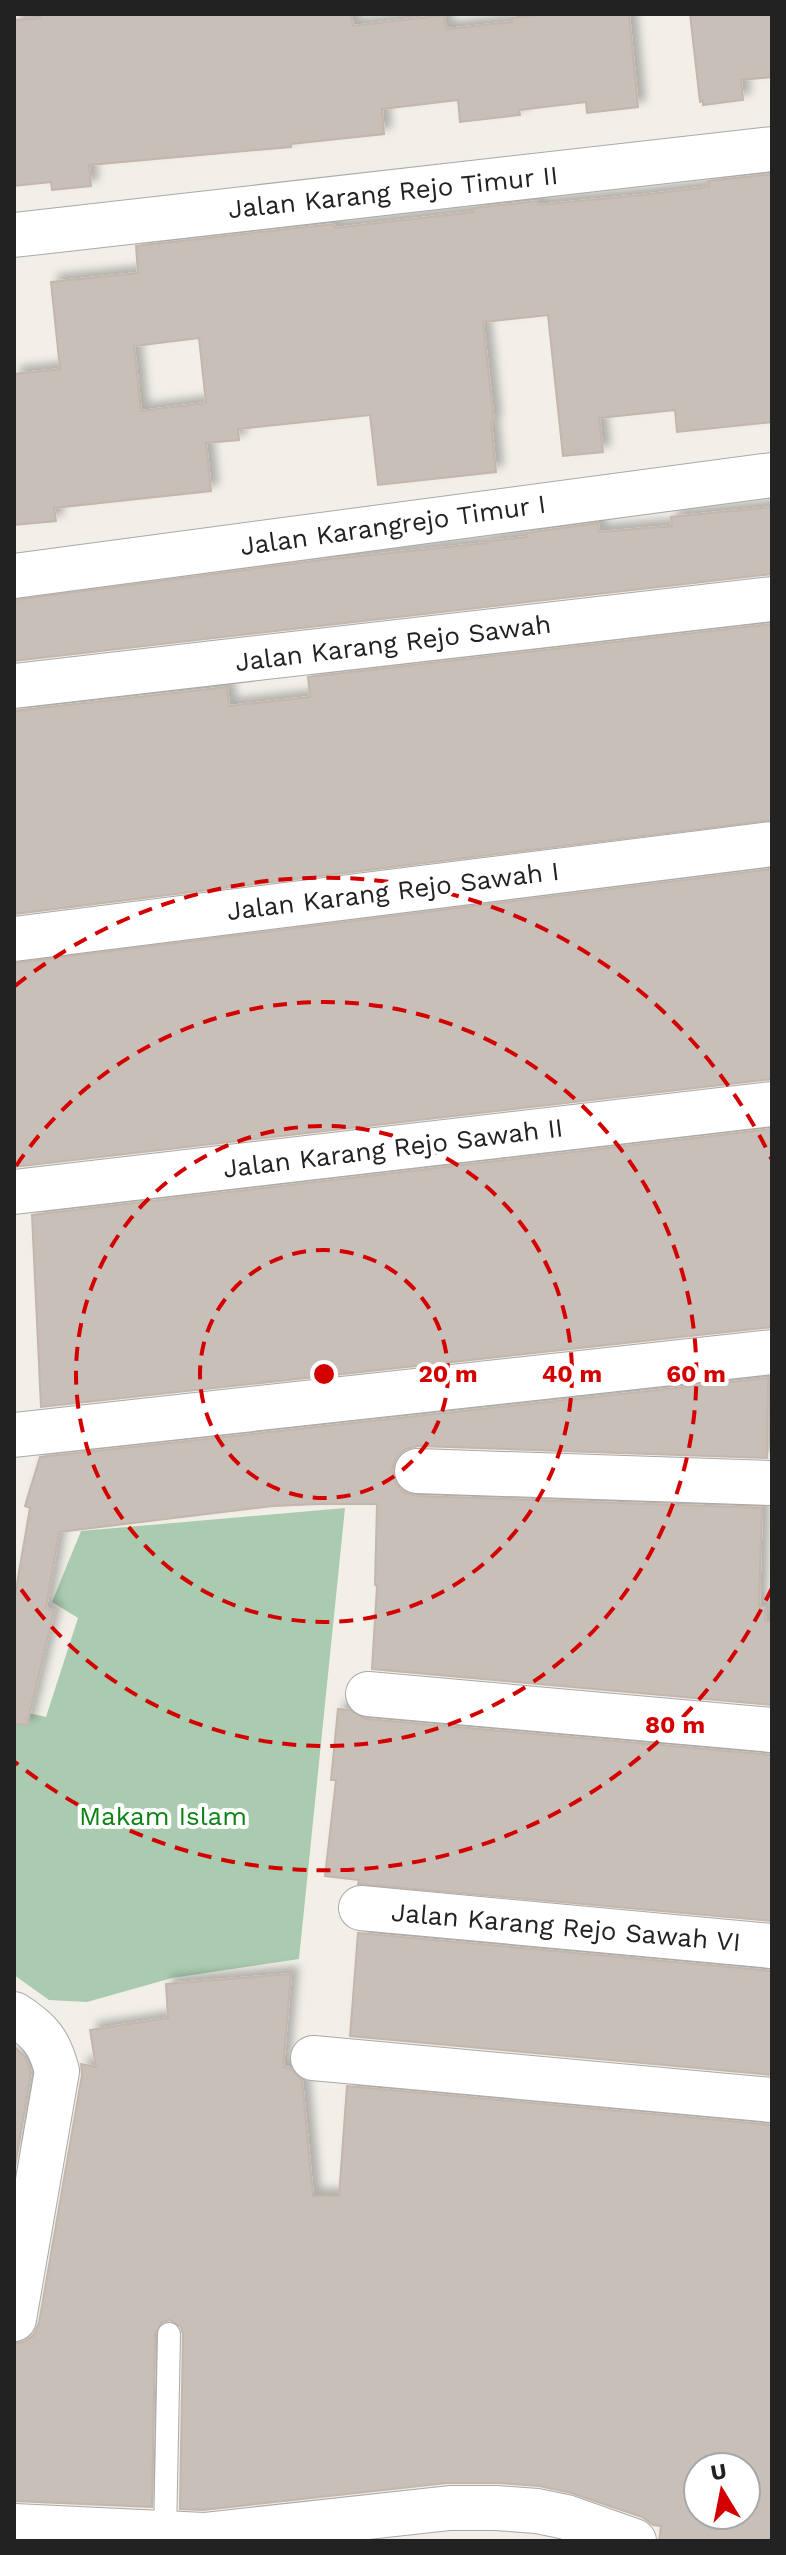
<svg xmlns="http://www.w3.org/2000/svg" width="786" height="2555" font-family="'Work Sans',sans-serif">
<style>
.cemetery{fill:#aacbaf}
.building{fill:#c7bfb8;stroke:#c4b6ab;stroke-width:2;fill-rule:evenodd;filter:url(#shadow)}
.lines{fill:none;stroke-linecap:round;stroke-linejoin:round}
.service-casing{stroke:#a9a9a9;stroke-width:24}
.minor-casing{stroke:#a9a9a9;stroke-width:46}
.tertiary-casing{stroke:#a9a9a9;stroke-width:46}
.service{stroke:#fff;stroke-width:22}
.minor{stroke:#fff;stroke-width:44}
.tertiary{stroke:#fff;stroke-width:44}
.ring{fill:none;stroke:#d40000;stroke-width:4;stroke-dasharray:14 10}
.labels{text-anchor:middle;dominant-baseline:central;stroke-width:8;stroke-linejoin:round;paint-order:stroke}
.street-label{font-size:26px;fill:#222;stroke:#fff}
.park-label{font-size:26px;fill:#0c8416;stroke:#fff}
.centre{fill:#d40000;stroke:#fff;stroke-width:4}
.ring-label{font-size:24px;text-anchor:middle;font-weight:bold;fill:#d40000;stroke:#fff;stroke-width:8;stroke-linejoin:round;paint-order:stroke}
</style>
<defs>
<filter id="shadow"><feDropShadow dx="7" dy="-7" stdDeviation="4" flood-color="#0004"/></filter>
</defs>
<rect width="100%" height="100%" fill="#f2efe9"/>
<path class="cemetery" d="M345,1508L299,1959L172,1978L87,2002L49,2000L14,1975V1710L46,1717L78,1618L52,1602L81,1531Z"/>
<g class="building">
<path d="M41,14H351L353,26L444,15L446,29L512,22V18L543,14H629L638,107L587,113L586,102L519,110L520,115L460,122L458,100L382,109L384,134L291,144V147L89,165L91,186L52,190L51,182L14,186V20L41,18Z"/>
<path d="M690,14H772V77L741,80L743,100L703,105V101L700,102Z"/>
<path d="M772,174V422L677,432L675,410L599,418L603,452L563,456L548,315L483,322L494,422H491L496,472L378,485L370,415L238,429L239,440L206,443L211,491L54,508L56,521L14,525V374L60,369L51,282L138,273L136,246L334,224L335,228L473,212V208L538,201V205L642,195L709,187L708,181ZM199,338L206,403L141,411L134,346Z"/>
<path d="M772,507V574L14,661V600L321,560L488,543V541L527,537L526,533L598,523L599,532L672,526L671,517Z"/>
<path d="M772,624V820L14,914V711L227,687L229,706L310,697L308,677Z"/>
<path d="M772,869V1079L14,1167V963Z"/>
<path d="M772,1129V1327L41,1407L32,1215Z"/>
<path d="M768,1378L767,1458L418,1446L406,1449L396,1457L392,1471L395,1482L403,1492L416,1496L762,1508L759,1606H766L765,1621H772V1705L372,1669L377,1586L375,1585L377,1504H319L273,1506L59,1532L46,1608L54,1611L27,1725L14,1724V1601L30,1508L25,1506L40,1457Z"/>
<path d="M338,1709L350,1710L366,1719L772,1755V1921L358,1884L359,1880L325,1876L336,1780H331Z"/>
<path d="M358,1933L772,1971V2075L350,2036Z"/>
<path d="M291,1974L283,2067L290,2068L302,2080L313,2196H339L347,2086L772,2125V2541H659L661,2526L653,2525L642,2517L571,2493L539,2486L498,2483H447L203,2510L180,2509L183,2334L181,2327L170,2320L162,2322L155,2334L152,2507L14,2501V2343L23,2342L33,2336L39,2323L82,2075L81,2064L96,2067L90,2030L168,2018L166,1984ZM698,2467H746V2515H698Z"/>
<path d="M14,2046L25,2057L31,2072L14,2173Z"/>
</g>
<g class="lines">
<defs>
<path id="service" d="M165,2534L169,2334"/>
<g id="minor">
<path d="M14,235L772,149"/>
<path d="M14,576L772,475"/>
<path d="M14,686L772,599"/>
<path d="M14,939L772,844"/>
<path d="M14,1192L772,1104"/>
<path d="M14,1435L772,1352"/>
<path d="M417,1471L772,1483"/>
<path d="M368,1694L772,1730"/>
<path d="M361,1908L772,1946"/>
<path d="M14,2014C40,2031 49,2041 57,2071L14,2319"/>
<path d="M313,2058L772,2100"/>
</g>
<path id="tertiary" d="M14,2526L204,2535L450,2508H496L537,2511L566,2517L634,2541"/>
</defs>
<use href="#service" class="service-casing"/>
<use href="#minor" class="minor-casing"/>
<use href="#tertiary" class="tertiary-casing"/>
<use href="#service" class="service"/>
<use href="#minor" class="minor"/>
<use href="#tertiary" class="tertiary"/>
</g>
<g class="ring">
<circle cx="324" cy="1374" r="124"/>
<circle cx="324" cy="1374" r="248"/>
<path d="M16 1166A372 372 0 1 1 16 1582"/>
<path d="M772 1588A496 496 0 0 1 15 1762M15 986A496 496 0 0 1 772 1160"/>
</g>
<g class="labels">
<g class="street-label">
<text transform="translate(393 192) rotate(-6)">Jalan Karang Rejo Timur II</text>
<text transform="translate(393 525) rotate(-8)">Jalan Karangrejo Timur I</text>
<text transform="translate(393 643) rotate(-7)">Jalan Karang Rejo Sawah</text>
<text transform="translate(393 891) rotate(-7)">Jalan Karang Rejo Sawah I</text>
<text transform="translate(393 1148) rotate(-7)">Jalan Karang Rejo Sawah II</text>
<text transform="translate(566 1927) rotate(5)">Jalan Karang Rejo Sawah VI</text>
</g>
<g class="park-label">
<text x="163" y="1816">Makam Islam</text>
</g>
</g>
<circle cx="324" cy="1374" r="12" class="centre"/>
<g class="ring-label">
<text x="448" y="1382">20 m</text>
<text x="572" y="1382">40 m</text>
<text x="696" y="1382">60 m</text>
<text x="675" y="1733">80 m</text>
</g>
<rect width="786" height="2555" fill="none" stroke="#222222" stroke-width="32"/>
<g transform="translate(722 2491) rotate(350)"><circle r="38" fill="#ffffff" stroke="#a7a7a7" stroke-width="2"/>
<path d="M0-6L14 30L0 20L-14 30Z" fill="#d40000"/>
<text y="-12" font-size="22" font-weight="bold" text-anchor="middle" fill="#222222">U</text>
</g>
</svg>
